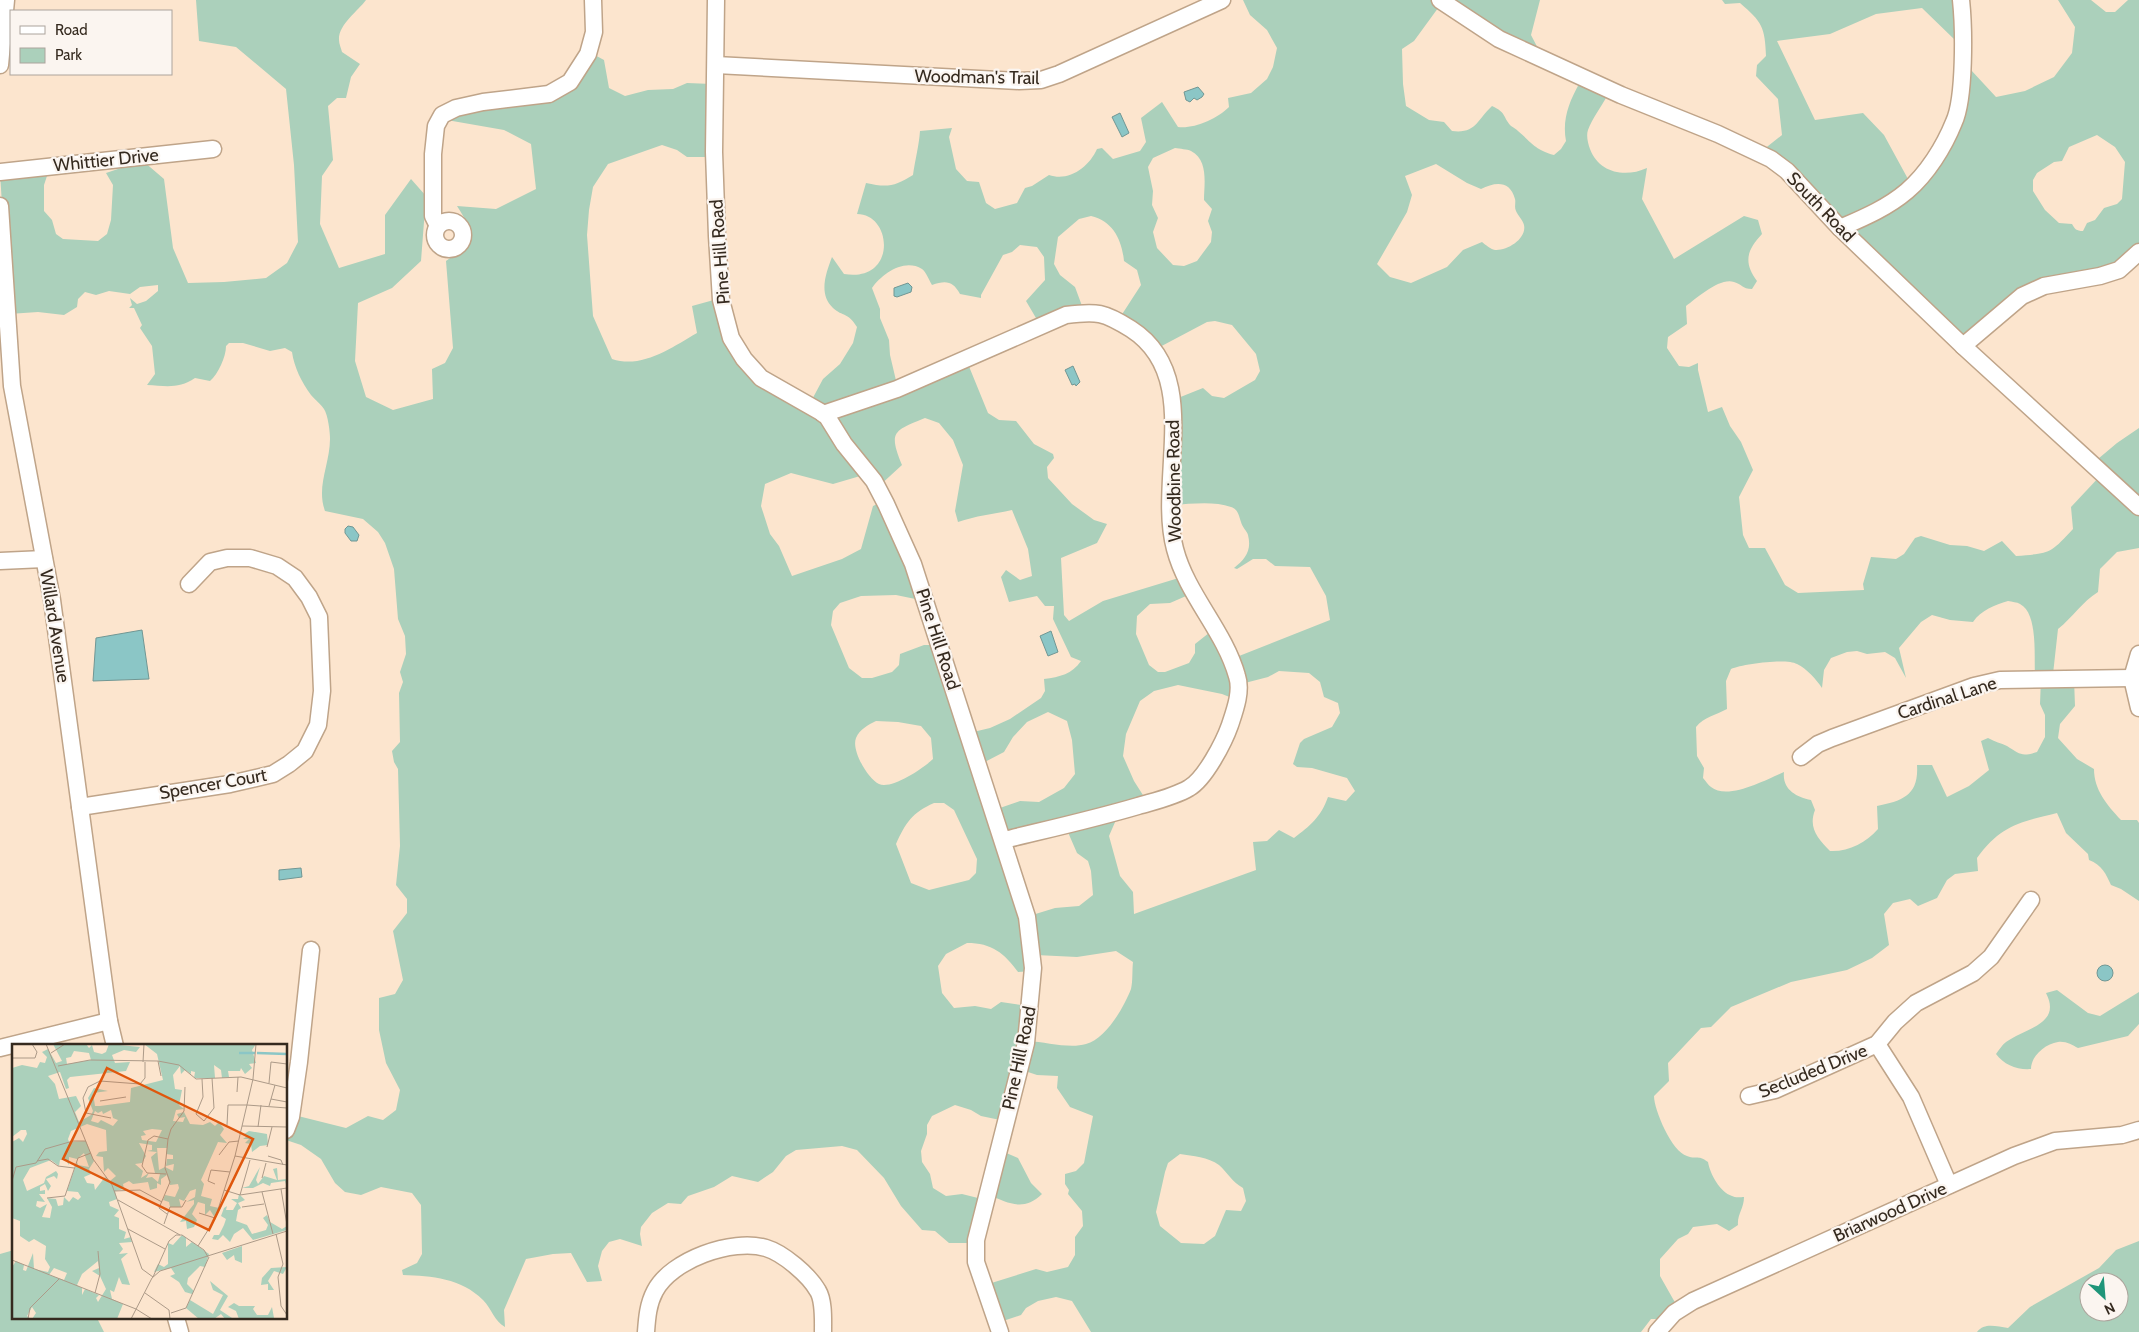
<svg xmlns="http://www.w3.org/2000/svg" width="2139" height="1332" font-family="Cabin,sans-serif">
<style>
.green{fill:#abd0bb;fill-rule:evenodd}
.water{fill:#8bc6c6;stroke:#719794}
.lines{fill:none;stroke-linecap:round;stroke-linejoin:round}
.minor-casing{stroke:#bfa489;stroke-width:19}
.minor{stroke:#fff;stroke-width:16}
.labels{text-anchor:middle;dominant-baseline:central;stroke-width:4.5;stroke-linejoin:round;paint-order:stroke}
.street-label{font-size:18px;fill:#352a1f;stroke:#fbf5f0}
.inset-river{fill:none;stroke:#8bc6c6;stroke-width:2.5}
.inset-road{fill:none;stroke:#ac9a88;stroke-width:1}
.view{fill:#df570d;fill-opacity:0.15;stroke:#df570d;stroke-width:2.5}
.inset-edge{fill:none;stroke:#352a1f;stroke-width:2.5}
</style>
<rect width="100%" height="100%" fill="#fce5ce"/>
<g class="green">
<path d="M196,0H366C358,11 338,25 339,40C339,44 341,48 342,52L360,64L351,77L346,98H337L328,106L333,160L322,176L320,224L339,268L385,254V215L411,179L426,196L421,261L392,288L358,303L355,361L366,397L393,410L433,399L432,369L445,363L453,348L446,261C477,240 476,236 457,206L496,209L536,189L531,144L504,130L441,119L550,96L591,53L604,60L609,88L625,96L648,90L673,89L687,83L712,84L715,157H687L677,150L662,145L608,164L593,187L589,210L587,235L593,316L612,359C642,369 671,348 697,333L692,306L721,298L742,356L808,407L823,379L840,364L853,343L857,327C848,312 843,317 833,308C818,294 826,273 832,257L844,274C897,283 893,214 857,214L866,183C888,188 895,186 913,175C915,160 919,146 920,131L952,128L949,137L956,169L967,181L979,182L986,203L995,209L1017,203L1025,188L1032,186L1049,175C1069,182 1089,167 1097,149L1102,148L1113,159L1140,151L1146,142L1141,118L1162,102L1178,127C1194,129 1217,119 1229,107L1228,98L1251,93L1267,79L1273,67L1277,48L1267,30L1250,15L1243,0H1540L1531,35L1544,60L1441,4L1414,41L1402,49L1403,84L1406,106L1429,120L1444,122L1452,131C1476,134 1477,120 1492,106C1507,113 1502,116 1511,126C1513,127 1516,129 1518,131C1532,143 1534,149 1554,155L1561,149L1566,141C1562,120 1569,102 1579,84L1607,96C1601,107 1592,119 1588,130C1586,135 1588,144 1590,149C1599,173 1625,178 1647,168L1642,199L1674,259L1744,216L1758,220L1762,234C1747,250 1743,262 1757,281L1752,289C1742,289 1742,284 1734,282C1720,277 1697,298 1686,306L1687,324L1668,337L1667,348L1679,366L1689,367L1698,363V370L1708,412L1722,407L1730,426L1741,442L1753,470L1739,497L1743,535L1749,548H1765L1785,585L1798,593L1864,590L1863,584L1871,557L1896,559L1904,554L1915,538L1921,536L1950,545L1967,546L1984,551L2002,541L2016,556C2050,553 2049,555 2073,529L2071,507L2101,475L2092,464L2117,443L2139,428V548L2117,552L2100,569L2098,592C2082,602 2073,617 2058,629L2053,674L2074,679L2075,706L2060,724L2058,738L2077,759L2094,769C2094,790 2107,805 2121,820H2137L2139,823V901L2121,889L2111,885C2106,874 2102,865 2089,860L2088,854L2066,833L2057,813C2020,822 2001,825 1977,858L1978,871L1955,874L1947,880L1937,898L1918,906L1910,899L1893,903L1884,914L1889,945L1872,958L1847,970L1791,982L1731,1007L1711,1027L1701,1028L1668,1063L1669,1081L1654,1096C1654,1110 1672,1152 1687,1156C1696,1160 1697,1154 1708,1162C1710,1174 1720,1192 1732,1196C1735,1198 1741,1197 1744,1197C1744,1208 1737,1215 1738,1225L1729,1231L1717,1224L1693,1227L1688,1234L1678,1239L1660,1259V1276L1677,1306L1672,1319H1651L1641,1332H1091L1072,1301L1056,1297L1038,1301L1026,1308L1021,1315L997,1323L985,1285L1036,1269L1047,1272L1068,1267L1075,1255V1237L1083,1226L1082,1211L1068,1194L1069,1190L1065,1184V1174L1076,1171L1084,1163L1093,1116L1070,1107L1057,1088L1058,1076L1037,1075L1022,1070L1005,1121L981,1116L971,1110L955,1105L932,1116L927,1125V1134L921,1151L922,1162L930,1174L933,1188L946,1196L962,1194L986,1200L974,1243H949L935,1231L922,1230L901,1206L884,1178L857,1150L842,1146L796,1150L786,1156L773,1172L758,1182L732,1176L714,1187L688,1196L681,1204L668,1203L652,1213L641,1227L640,1234L642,1246L620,1239L609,1242L602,1251L598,1266L602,1281L587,1282L571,1253L553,1254L526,1259L504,1310L505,1327C494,1321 492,1309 483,1300C461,1278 432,1276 403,1275L402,1270L417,1263L422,1254L421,1205L412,1193L381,1187L361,1195L345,1192L335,1183L321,1159L301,1145L286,1140V1132L294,1115L346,1128L368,1116L383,1120L396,1110L400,1090L386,1063L379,1030V998L395,994L403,980L393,931L407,913V899L396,885L400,846L398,769L394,762L392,751L400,742L399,693L403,682L400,672L406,654L405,636L398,619L394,569L385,543L378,532L363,519L325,511C316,487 330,464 330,439C330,432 328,415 324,409C321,404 315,400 311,395C302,383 294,367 292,352L285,348L270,351L243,343H229L226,346C226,357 218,374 210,381L195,378C179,389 166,386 147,385L155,374L152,346L140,328L142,325L134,308H129L132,305L130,298L137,304L146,301L158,291V285L140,287L130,294L109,291L96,295L85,292L78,299L77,307L64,315L38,312L9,314L0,173L30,172L39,177L47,176L44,185V211L52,220L56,234L63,239L98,241L107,234L111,220L113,185L106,173L130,165L136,155L164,179L173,248L188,283L224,282L266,278L287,263L298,242L294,165L286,89L236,47L199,41ZM1175,148C1180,149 1187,149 1191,151C1209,160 1204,185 1204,200L1212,209L1208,221L1212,232L1211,242L1197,261L1184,266L1173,265L1157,248L1153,232L1158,218L1152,205L1153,191L1148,167L1153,158ZM1436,164L1467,183L1481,189C1495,182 1510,180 1515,199C1516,203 1514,207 1516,211C1518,216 1523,220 1524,225C1527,239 1507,251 1495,250C1490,249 1486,245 1482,242L1463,250L1447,267L1411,283L1390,277L1377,264L1407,212L1412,195L1405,176ZM1091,216C1113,221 1122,240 1124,261L1137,270L1141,285L1119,319L1156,349L1207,322L1215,321L1232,325L1256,354L1260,371L1255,380L1224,398L1212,396L1203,388L1173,400V505C1191,504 1214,501 1231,507C1238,509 1239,516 1241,522C1242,527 1247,531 1248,535C1252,551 1245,559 1234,568L1237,569L1253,559H1266L1275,566L1310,567L1326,596L1330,620L1234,658L1214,629L1195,644V653L1189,663L1165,672H1158L1149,665L1136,634L1137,616L1150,604L1170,603L1193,593L1182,577L1103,601L1069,621L1064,615L1061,558L1097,543L1107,524L1094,520L1072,504L1048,478L1047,467L1054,458L1053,454L1034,444L1016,421L999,420L988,413L968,364L898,389L890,355L889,340L880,318V309L872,288C882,274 904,258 922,269C926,272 929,280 932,285C946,280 953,281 960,294L981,298V295L1003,255L1012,252L1020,245L1037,247L1044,257L1045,280L1026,301L1036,318L1039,327L1085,314L1075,287L1060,275L1054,264L1058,237L1079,219ZM925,418L939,423L953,440L963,465L955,511L958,522C975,516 994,514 1012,510L1028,549L1032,576L1020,580L1006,570L1001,577L1009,602L1037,596L1045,606H1054L1053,619L1071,657L1081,661C1072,674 1060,677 1044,679L1045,691L1041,698L1010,719L990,728L969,733L940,645H924L900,654L899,665L892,672L872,678H862L849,668L831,625L833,611L840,603L861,596L896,595L925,601L884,501L873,506L861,549L842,559L792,576L779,546L770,534L761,506L765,484L791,473L833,484L867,474L878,487L902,465C888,431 894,431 925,418ZM2008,601C2012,602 2017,602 2020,604C2038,613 2034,656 2035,673L2041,678L2040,704L2045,715V737L2037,752C2021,757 2020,754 2007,746C2001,743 1995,742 1988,738L1981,741L1989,770L1969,786L1947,797L1932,765H1917C1919,795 1903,801 1877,806L1878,829C1866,843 1848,852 1830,851C1818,839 1808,828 1815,810L1811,800C1796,797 1782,789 1784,772C1767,779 1728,801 1711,787C1708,785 1706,781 1703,778L1704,768L1697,756L1696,727C1704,717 1716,715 1727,709L1726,681L1731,669C1743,664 1786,658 1797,664C1807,669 1816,679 1822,688L1824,670L1831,658L1847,652L1857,651L1867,654L1885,652L1895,658L1906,678L1899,648L1921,622L1932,615L1950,620L1973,622C1981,610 1995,605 2008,601ZM1279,671L1309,673L1320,682L1324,697L1338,703L1340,713L1332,727L1304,739L1300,743L1293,764L1297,767L1312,768L1347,778L1355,791L1346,801L1328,797C1321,817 1310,826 1294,838L1279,830L1267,841L1253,842L1256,870L1134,914L1133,892L1120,876L1109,836L1119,813L1148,803L1134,781L1123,756L1126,734L1140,701L1154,691L1178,685L1222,694L1237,700L1241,684L1268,677ZM1048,712L1067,721L1072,740L1075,774L1064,788L1039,802L1020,801L994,810L979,765L1004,752L1013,737L1027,722ZM876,721L898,722L921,726L931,738L933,759C924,768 891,790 879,784C868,779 851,750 856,738C860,729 868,725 876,721ZM934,803H944L954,810L977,859L976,873L969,880L929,890L911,883L896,844C906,822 912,813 934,803ZM1067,830L1077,853L1088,861L1091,871L1093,895L1079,906L1055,908L1029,916L1006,841ZM967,943C992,943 1004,953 1018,972L1032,971L1036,955L1077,957L1116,951L1133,962C1132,970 1133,981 1131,989C1124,1007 1106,1039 1086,1044C1070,1049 1046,1042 1028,1041V1006L1001,1002L991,1009L975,1006L954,1008L942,993L938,966L946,954ZM1180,1154C1193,1156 1208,1157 1219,1165C1228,1173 1232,1182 1243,1188L1246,1201L1241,1211L1226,1210L1215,1236L1204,1244L1181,1243L1160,1226L1156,1212L1165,1172L1168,1163Z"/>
<path d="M1722,0H1963L1956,41L1922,8L1876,14L1830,34L1777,41L1815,120L1863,113L1884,135L1914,190L1961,118L1971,70L1996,97L2025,91L2054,77L2072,53L2075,27L2058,0H2091L2106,12H2115L2128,0H2139V253L2105,271L2043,282L1965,347L1758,154L1782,135L1778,99L1756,76L1757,65L1766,56C1765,27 1762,22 1740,3L1725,4ZM2097,135L2115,147L2125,162L2122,199L2117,204L2104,208L2095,220L2087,223L2083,231C2076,231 2075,229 2072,224L2059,223L2045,210L2033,191V180L2037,173L2054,162L2062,161L2069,147Z"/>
<path d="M2057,990L2088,1013L2100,1016L2139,992V1024L2128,1036L2078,1048C2072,1045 2066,1041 2058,1042C2045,1044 2031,1056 2031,1069C2017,1070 2004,1065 1996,1054C1999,1050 2002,1045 2006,1042C2026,1028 2062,1024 2046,993Z"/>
<path d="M1004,1152L1018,1158L1031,1183L1042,1194C1023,1212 1009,1203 989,1195Z"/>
<path d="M2139,1241V1332H1977C1985,1322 1997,1327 2008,1328L2030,1307L2099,1268L2116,1250ZM2089,1282H2119V1312H2089Z"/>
<path d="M14,1250V1318H97L104,1332H0V1254Z"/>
</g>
<g class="water">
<path d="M1198,87L1204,94L1202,97L1197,100L1194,98L1190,102L1186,100L1184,92Z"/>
<path d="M1120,113L1129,133L1122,137L1112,117Z"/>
<path d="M908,283L912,287L911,292L897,297L894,296V288Z"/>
<path d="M1073,366L1080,382L1076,386L1075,384L1072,385L1065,370Z"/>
<path d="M348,526L353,527L359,535L357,541H351L345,533V529Z"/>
<path d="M142,630L149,679L93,681L96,638Z"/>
<path d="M1051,631L1058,652L1048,656L1040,636Z"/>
<path d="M301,868L302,877L279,880V870Z"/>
<circle cx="2105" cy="973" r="8"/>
</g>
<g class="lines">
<defs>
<g id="minor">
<path d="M716,0L714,152L717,236L721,300L731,338L744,359L761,378L826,415L844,444L874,481L886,504L913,564L1027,917L1033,968L1026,1043L976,1240V1262L1000,1332"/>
<path d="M1440,0L1499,39L1621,95L1718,134L1771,159L1787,171L1840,228L1963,346L2139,507"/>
<path d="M0,65L6,0"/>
<path d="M716,65L1019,81L1041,80L1059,74L1222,0"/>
<path d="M0,172L213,149"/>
<path d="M0,206L12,386L52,600L109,1021L115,1046"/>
<circle cx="449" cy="235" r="14"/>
<path d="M438,226L433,216V154L436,126L442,115L456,108L483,102L549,94L570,82L588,54L594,32L593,0"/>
<path d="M1840,228C1863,218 1887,208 1907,191C1927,174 1944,147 1954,122C1965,98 1964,28 1961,0"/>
<path d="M1963,346L2022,296L2044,286L2100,276L2119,270L2139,252"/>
<path d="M823,414L897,389L1066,315C1097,311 1104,312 1131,329C1204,376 1156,479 1175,549C1187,595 1224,630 1237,676C1242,691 1235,710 1230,725C1224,742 1205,779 1189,788C1174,797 1155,801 1138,806C1094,819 1049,829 1004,840"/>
<path d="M0,561L44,559"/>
<path d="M2139,654L2132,678L2139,708"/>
<path d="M1801,757L1818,744L1832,738L1974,686L2000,680L2132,678"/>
<path d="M80,807L230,784L273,774L289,764L305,751L318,725L322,691L319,617L309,597L295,578L277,566L250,558H227L210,562L189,584"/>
<path d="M1877,1044L1911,1097L1949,1185"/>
<path d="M0,1048L109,1021"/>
<path d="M1749,1096L1775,1090L1877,1044L1895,1022L1916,1003L1973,973L1991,957L2031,900"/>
<path d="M286,1130L291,1117L299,1062L311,950"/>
<path d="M176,1318L180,1332"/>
<path d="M646,1332C647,1318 648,1304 655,1291C671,1260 732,1238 766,1248C783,1253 809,1275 818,1291C824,1301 823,1320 823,1332"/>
<path d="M1657,1332L1674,1313L1693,1301L2014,1156L2055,1141L2122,1135L2139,1130"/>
</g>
</defs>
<use href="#minor" class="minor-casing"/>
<use href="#minor" class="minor"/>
</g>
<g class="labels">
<g class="street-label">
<text transform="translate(977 77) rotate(1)">Woodman's Trail</text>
<text transform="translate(106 160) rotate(-6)">Whittier Drive</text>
<text transform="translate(1821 207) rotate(46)">South Road</text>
<text transform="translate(720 252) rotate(-94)">Pine Hill Road</text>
<text transform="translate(1174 481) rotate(-91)">Woodbine Road</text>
<text transform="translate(55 626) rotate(81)">Willard Avenue</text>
<text transform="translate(938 639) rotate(72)">Pine Hill Road</text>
<text transform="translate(1947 698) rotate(-18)">Cardinal Lane</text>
<text transform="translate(213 784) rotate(-10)">Spencer Court</text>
<text transform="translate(1019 1058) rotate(-78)">Pine Hill Road</text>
<text transform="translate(1813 1071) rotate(-22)">Secluded Drive</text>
<text transform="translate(1890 1212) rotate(-24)">Briarwood Drive</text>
</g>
</g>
<g transform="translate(12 1044)">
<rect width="275" height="275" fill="#fce5ce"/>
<path d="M41,0H74L77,4L80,1L82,8L90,10L94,8L97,0L128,3L124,8L112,6L100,11L103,19L118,18L114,27L58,33L55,36L57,44L54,45L48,28L36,32L43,40L47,55L64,52L69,62L63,68L67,78L79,71L81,67L76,54L82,44L96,47L81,49L83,62H88L118,58L119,44L151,36L145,10L132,0H244L240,6L244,19L237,20L240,24L233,30L229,24L228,27H216L217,33L210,34L209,26L202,21L203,34H182L183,28L179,27V30L173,26L169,30L168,22L161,31L163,45L170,46L167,61L172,65L164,66L161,77L171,78L173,73L167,74L165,70L172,68L178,80L191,81L198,78L203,82L207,78L212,85L208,91L215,99L206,98L189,136L192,140L189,152L200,155L198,162L207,164L203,174L198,166L193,171V160L186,158L180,170L185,176L182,183L175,185L174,177L168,178L182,160V156L174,158L183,153L184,145L178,147L172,157L167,155L169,163H158L157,158L151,156L153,151L163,153L167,144L166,140L158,141L155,131L149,135V141L145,139V144L138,146L136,138L121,140L117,137L111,140L112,145L103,147L105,155L97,158L98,162L107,166L102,172L107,174V185L114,188L112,195L119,193L120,198L107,199L111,205L107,210L116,209L109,215L118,241L110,240L107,233L102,248L98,246L100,255L111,260L105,275H20L24,269L20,263L15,272L19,275H0V223L4,217L12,221L11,226L14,227L21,209L22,225L36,228L38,223L33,215L34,202L22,195L17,198L8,192V177L0,174V98L7,94L11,98L15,90L14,86H9L0,93V24L10,21L25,24L28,18L33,19L35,13L30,8L36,5L44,19L50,17ZM62,7L77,9L79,16L55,20L54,14L59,13ZM99,66L101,74L106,76L101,82L89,76L86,79L79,77L83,67L86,69L90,67L91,70ZM75,80L94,86L95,107L87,108L84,112L91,113L92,128L96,124L104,132L98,137L93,133L83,146L82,140L75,139L72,133L79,130L77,125L82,117L74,97L57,98L56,95L59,87ZM140,85L150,86L144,98L130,96L129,92L134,91L131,87ZM127,99L140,101V106L135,107L145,108L139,113L143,129L148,130L146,138L140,133L134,134L137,129L129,134L131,127L123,120L130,119L134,112ZM145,104H155L154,110L161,111V115H155L154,122L162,120L161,127L153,123L147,126ZM72,109L77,123L66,121L65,118L55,147L66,148L69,153L66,156L61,153L57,158L52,153L51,161L46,162L44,155L35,154L40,163L38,174L30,173L35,160L28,164L24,162L25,157L33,158L27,150H33V146L28,147V143L33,140L36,147L39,142L34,135L42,132L45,135L46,130L44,127L34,133L32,139L15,147L11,136L18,124L39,116L47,122L48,116L53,115L57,121V113L65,115ZM86,217L87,224L80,227L88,232L94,245L86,258L84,254L87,251L73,245L70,251V244L65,241L70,230ZM42,224L55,229L52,236L37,231ZM237,87L255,90L256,101L248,102L240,108L239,100L233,99L237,95H231L234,93L232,90ZM248,123L244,136L246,140L252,132L265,136L261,125L265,124L266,136L275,135V144L273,137L259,139L258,142L251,139L241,144H230L237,142ZM227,150L233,156L226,159L229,164L226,166L224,177L235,181L240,190L254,186L256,181L251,174L255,171L258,178L270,185L275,182V186L241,196L231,184L222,190L218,198L211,191L206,196L200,195L202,191H207L212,181L214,175L209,172L212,164L215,162L214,166H221L225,159L219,155H226ZM170,191L174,194V203L180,198L197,210L193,223L188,222L176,234L175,240L182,247L180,250L173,248L167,238L158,232L163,230L159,224L142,228L146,220L152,223L156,220V199L161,201ZM230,202V219L223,216L222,211L215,216L210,209ZM275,223L271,230L262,227L256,237L262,246H256V240L249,241L250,234L259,224ZM198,237L216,252L208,266L220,274L213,275L209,270L202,275H187L174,264L178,256L201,270L211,251L201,246ZM222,259L227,262H243L241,265L245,271H256L260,263L262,274L227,275L224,267L216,263Z" fill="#abd0bb" fill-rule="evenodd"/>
<path class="inset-river" d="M227,9H243M245,9L275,10"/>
<path class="inset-road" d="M34,0L81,115L100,141L130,225L141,233L157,197L164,191H170L192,206L196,213M39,9L53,0M0,14H23L25,8L20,0M146,17L149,32M131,18L132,0M46,22L78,16L146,17L167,21L184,35L229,33L275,44M190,35L191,53L184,70L192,77L202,64L200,34M257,39L259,18L275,20M225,48L226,33M259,55L275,58M88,57L114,53M235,61L275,64M257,62L263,41M74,69L71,54L76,43L88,37L128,40L133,34V18M74,69L99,74M215,81L216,61H235M230,82L275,83M246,83L249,61M255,103L260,83M207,111L217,98L227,97M223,112L275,121M256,112L269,116L271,121M25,117L36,115L46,122L62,124M154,130L135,129L130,122L136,96L142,92L156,95M250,134L254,119M0,137L4,123L24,119L33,105L61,97H74M203,140L196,137L199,126L218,128M269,145L275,181M212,146L228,151L275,144M102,147L128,146L150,158M250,148L261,190M228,151L238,116M35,154L53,152L66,114L79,109M106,156L168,191M230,163L252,160M187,169L203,174M155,170L147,164L158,138L153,124L156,95L159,85L172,67L173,43M152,180L158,163H170L174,156M116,185L153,205M264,190L271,220L266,233L269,262L275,271M186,202L203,175L223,112L241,35L244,0M0,216L124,265L140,275M83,249L88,230L86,207M133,249L157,266L158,275M159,269L174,264L197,213M16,275L18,264L47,235M119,275L140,234L148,227L275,187"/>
<path class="view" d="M95,24L241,95L197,186L51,115Z"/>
<rect width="275" height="275" class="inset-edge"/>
</g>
<rect x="10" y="10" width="162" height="65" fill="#fbf5f0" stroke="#aca49c"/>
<rect x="20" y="26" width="25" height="8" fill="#ffffff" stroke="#aca49c"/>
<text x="55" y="35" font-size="15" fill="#352a1f">Road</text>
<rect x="20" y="48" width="25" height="15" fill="#abd0bb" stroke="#aca49c"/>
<text x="55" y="60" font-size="15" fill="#352a1f">Park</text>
<g transform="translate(2104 1297) rotate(154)"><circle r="24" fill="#fbf5f0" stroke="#aca49c"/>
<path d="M0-4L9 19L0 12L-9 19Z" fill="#1f9579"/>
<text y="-8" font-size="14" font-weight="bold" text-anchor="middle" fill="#352a1f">N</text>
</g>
</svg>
